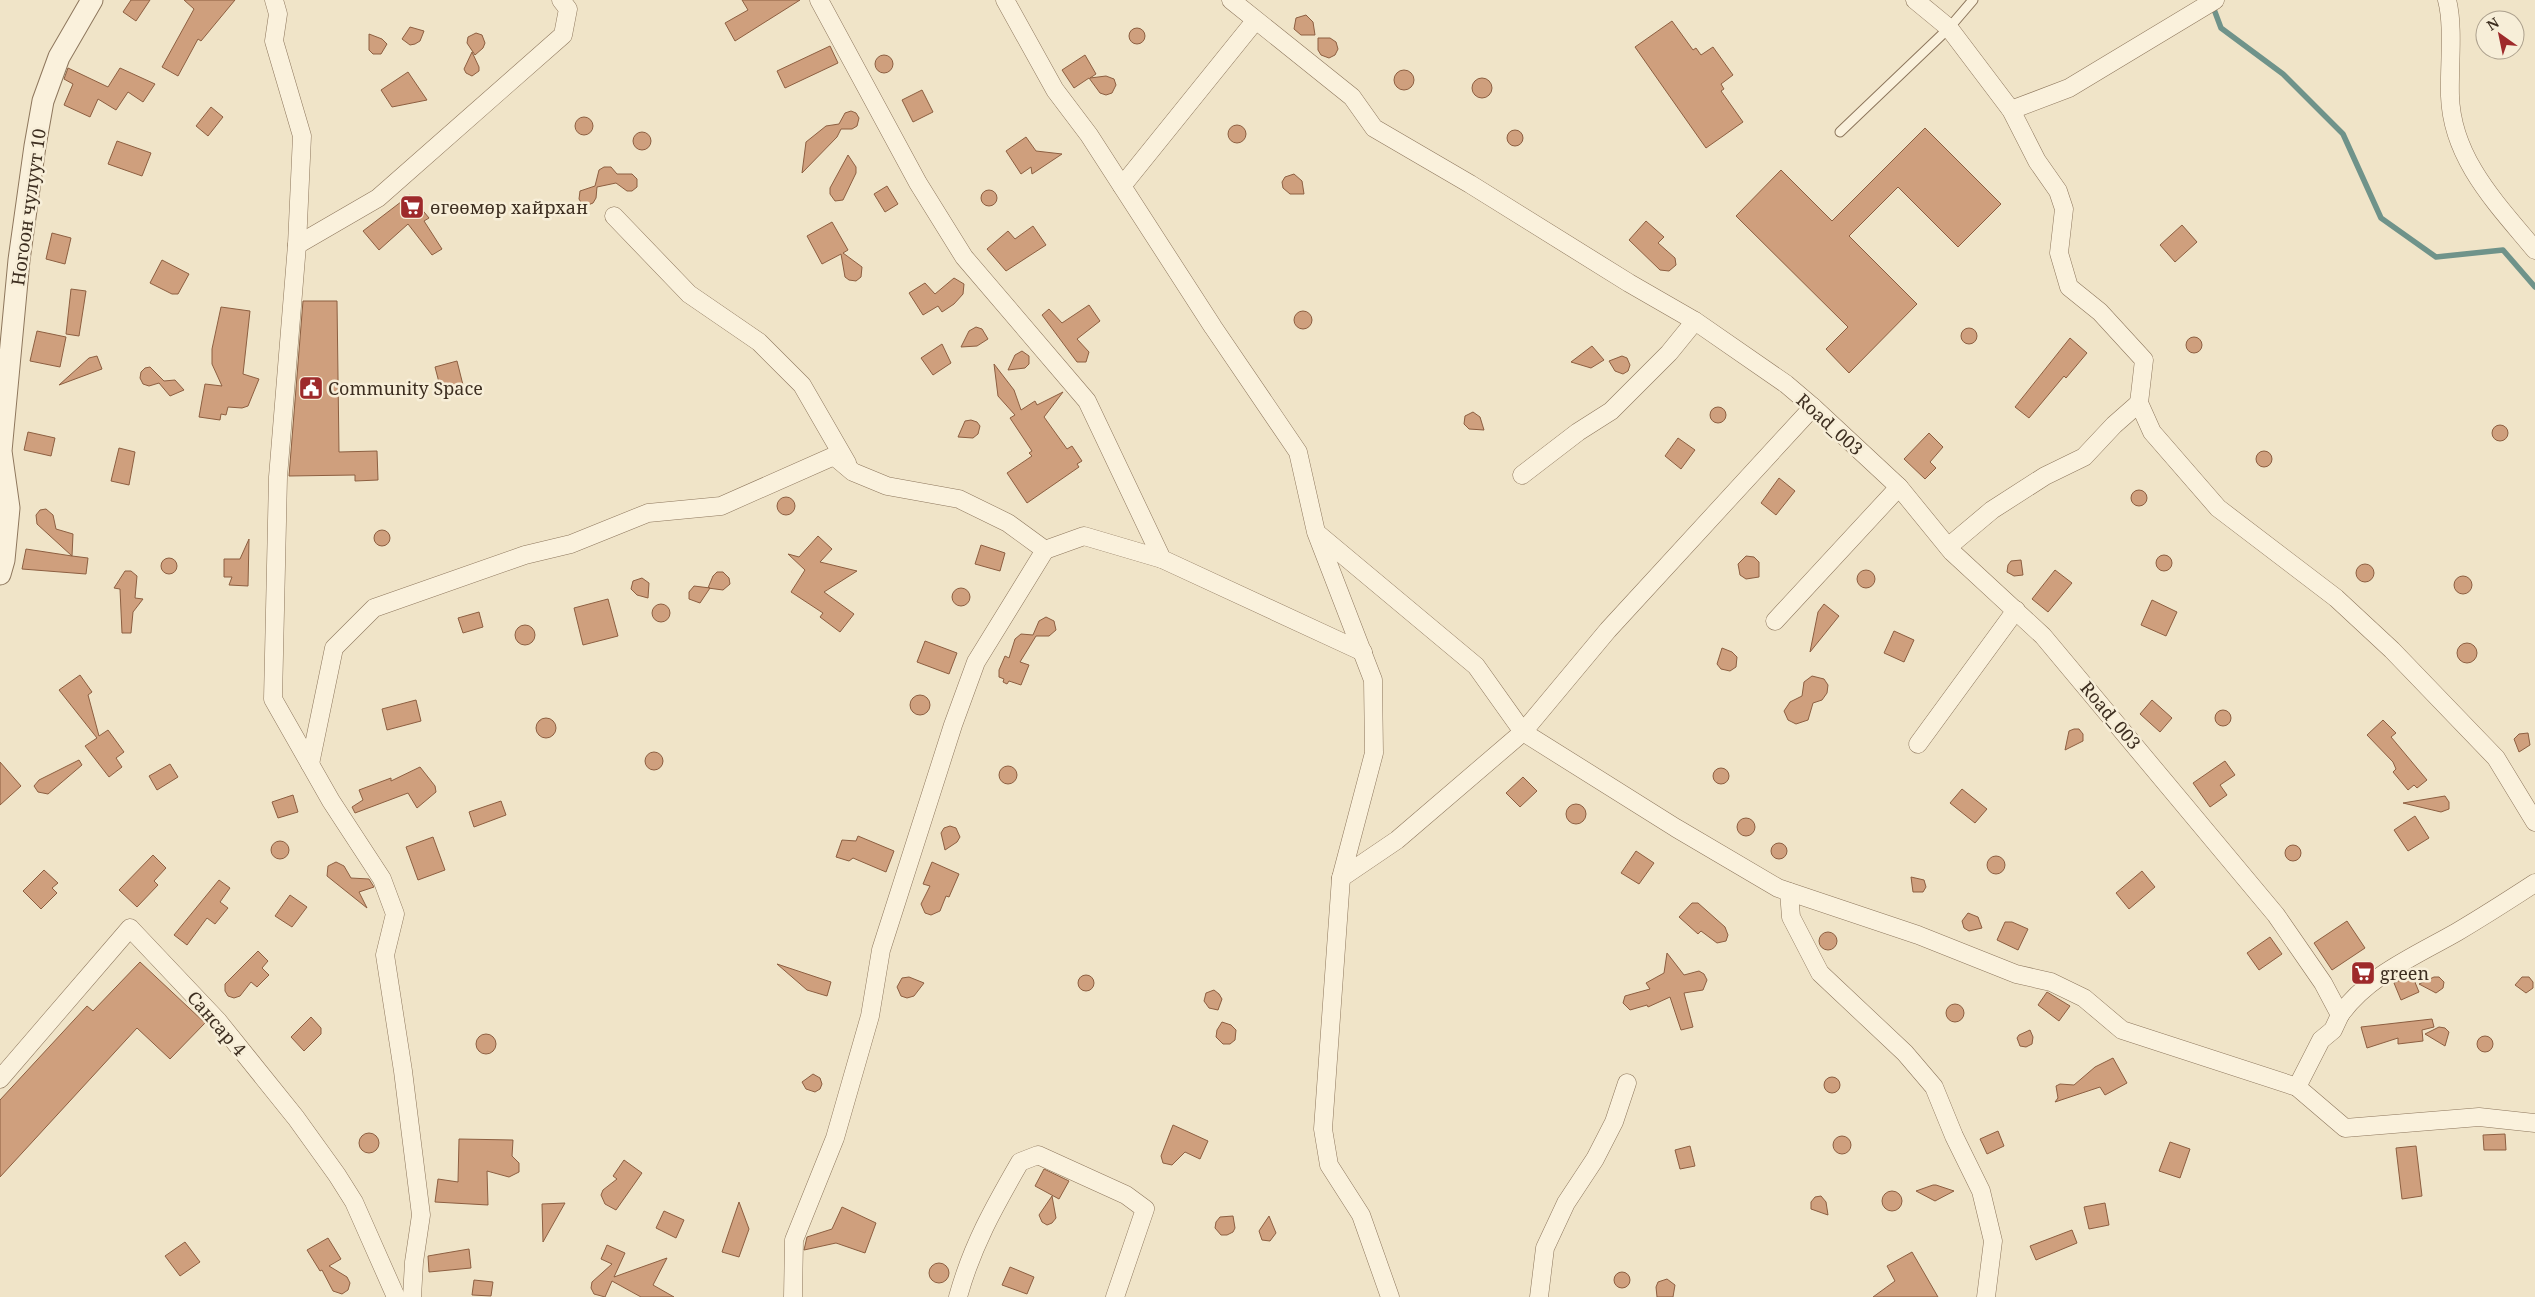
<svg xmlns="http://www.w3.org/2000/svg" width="2535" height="1297" font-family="'Noto Serif',serif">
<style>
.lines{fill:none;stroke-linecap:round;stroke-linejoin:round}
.stream{stroke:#6f938a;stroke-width:5.5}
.building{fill:#cf9f7d;stroke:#8d5f41}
.service-casing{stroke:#8d765c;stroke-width:11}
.minor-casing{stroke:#8d765c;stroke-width:19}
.tertiary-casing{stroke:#8d765c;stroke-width:23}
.service{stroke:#faf1dc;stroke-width:9}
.minor{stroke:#faf1dc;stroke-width:18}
.tertiary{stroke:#faf1dc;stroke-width:21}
.labels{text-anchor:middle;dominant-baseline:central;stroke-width:5;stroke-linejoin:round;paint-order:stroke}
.street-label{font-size:18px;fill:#3d2e20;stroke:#f7eed8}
.poi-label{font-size:18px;fill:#3d2e20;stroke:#f7eed8;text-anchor:start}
</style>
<rect width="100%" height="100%" fill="#f0e4c8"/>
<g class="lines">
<path class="stream" d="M2212,4L2221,28L2283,74L2343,134L2381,218L2436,257L2503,250L2535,287"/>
</g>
<g class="building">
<path d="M131,0H150L136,21L123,12Z"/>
<path d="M184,0H235L201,41L198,39L178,76L162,67L194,9Z"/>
<path d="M742,0H800L735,41L725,23L748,10Z"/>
<path d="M1306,15L1313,22L1315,35H1301L1294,29L1296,18Z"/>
<path d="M1672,21L1693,50L1696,48L1701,55L1713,47L1733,75L1721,84L1724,89L1721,91L1743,122L1706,148L1635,47Z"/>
<path d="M410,27L424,31L420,41L415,44L410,45L402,39Z"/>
<circle cx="1137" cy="36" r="8"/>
<path d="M476,33L482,35L485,43L483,48L475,55L467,43L468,37Z"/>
<path d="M369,34L382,39L387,44L381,54H373L369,50Z"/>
<path d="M1318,38H1330L1336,42L1338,49L1335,55L1329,58L1321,55L1318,50Z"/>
<path d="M830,46L838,63L785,88L777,71Z"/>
<path d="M472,52L479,67V71L472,76L466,73L464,69Z"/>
<circle cx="884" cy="64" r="9"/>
<path d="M1085,55L1096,74L1090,78L1106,76L1114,79L1116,85L1112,93L1106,95L1100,93L1089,78L1074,88L1062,70Z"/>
<path d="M68,68L108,87L120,68L155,84L143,102L128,92L116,110L98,99L90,117L64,105L73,84L64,79Z"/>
<circle cx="1404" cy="80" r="10"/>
<path d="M408,72L427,100L392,107L381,90Z"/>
<circle cx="1482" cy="88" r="10"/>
<path d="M922,90L933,112L913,122L902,100Z"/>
<path d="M211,107L223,117L208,136L196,126Z"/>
<path d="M851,111L856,113L859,118L857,126L852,129H841L837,137L802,173L806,142L826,126L839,124L845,113Z"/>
<circle cx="584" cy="126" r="9"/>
<circle cx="1237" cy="134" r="9"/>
<path d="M1925,128L2001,204L1958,247L1898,187L1849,236L1917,304L1849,373L1826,349L1848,327L1736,216L1781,170L1832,221Z"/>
<circle cx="1515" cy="138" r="8"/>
<circle cx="642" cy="141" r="9"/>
<path d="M1026,137L1036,151L1062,154L1032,174L1031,167L1021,174L1006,151Z"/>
<path d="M117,141L151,153L142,176L108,164Z"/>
<path d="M848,155L856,167V173L843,200L835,201L830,194V188Z"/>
<path d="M604,167H611L617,174H632L637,179V187L632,191H627L616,183L597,187L596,198L593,203L588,205L582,204L579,199L580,191L595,186L599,170Z"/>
<path d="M1294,174L1302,181L1304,194H1290L1283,188L1282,182L1285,177Z"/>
<path d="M887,186L898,204L885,212L874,194Z"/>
<circle cx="989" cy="198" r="8"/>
<path d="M410,195L429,218L424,221L442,249L432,255L408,224L379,250L363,231Z"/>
<path d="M1646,221L1664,237L1658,243L1675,258L1676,265L1669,271L1660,270L1629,240Z"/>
<path d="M832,222L848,250L843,253L862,267L861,277L856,281L849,280L845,277L841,254L822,264L807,236Z"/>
<path d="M2182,225L2197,242L2175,262L2160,245Z"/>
<path d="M1033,226L1046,245L1006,271L987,249L1008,231L1015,239Z"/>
<path d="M52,233L71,238L65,264L46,259Z"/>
<path d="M162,260L189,274L178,294H172L150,283Z"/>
<path d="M954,278L964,284L963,294L954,304L942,312L938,306L923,315L909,293L925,283L935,294Z"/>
<path d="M71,289L86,291L79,336L66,334Z"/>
<path d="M303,301H337L339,452L377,451L378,480L355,481V475L289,476Z"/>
<path d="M1089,305L1100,321L1077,339L1089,352L1086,362H1077L1042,315L1049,309L1062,323Z"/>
<path d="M221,307L250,311L243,374L259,379L248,406L242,408L228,407L226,415L221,414L220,420L199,417L205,384L222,386L212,364V349Z"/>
<circle cx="1303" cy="320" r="9"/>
<path d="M976,327L982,329L988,339L977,346L961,347L969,331Z"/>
<circle cx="1969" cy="336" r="8"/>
<path d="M37,331L66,337L60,367L30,361Z"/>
<circle cx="2194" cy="345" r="8"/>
<path d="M2070,338L2087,353L2066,378L2064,376L2029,418L2015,407Z"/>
<path d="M942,344L951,363L933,375L921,358Z"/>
<path d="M1592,346L1604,360L1591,368L1571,362Z"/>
<path d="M1022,351L1029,356V364L1025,368L1008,370L1015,355Z"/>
<path d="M97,356L102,369L59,385L89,358Z"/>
<path d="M1622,356L1627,358L1630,365L1628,371L1623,374L1615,371L1609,361Z"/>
<path d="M457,361L463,385L441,390L435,367Z"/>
<path d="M994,364L1014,390L1021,410L1035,401L1037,405L1063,392L1044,417L1067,449L1072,446L1082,461L1077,464L1079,467L1027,503L1007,473L1032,456L1029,453L1032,451L1010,418L1015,415L998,396Z"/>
<path d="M150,367L164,381L175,380L184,390L170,396L159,383L149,386L143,384L140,378L141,372L145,368Z"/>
<circle cx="1718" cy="415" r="8"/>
<path d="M1473,412L1480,417L1484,430L1469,429L1464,424L1465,416Z"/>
<path d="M971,420L977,422L980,426L978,434L973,438L958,437L965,421Z"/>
<circle cx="2500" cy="433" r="8"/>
<path d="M28,432L55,438L51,456L24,450Z"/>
<path d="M1929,433L1943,447L1930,462L1936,468L1925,479L1904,459Z"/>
<path d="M1678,438L1695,450L1681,469L1665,456Z"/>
<path d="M119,448L135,452L129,485L111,481Z"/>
<circle cx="2264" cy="459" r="8"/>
<path d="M1779,478L1795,491L1776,515L1761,503Z"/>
<circle cx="2139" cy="498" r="8"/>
<circle cx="786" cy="506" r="9"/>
<path d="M46,509L53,515L56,529L73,534L72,556L88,558L86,574L22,569L26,549L72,556L37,524L36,515L40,510Z"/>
<circle cx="382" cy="538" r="8"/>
<path d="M818,536L832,549L820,562L857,571L824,592L854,614L840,632L820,617L823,613L791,592L805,570L788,554L799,557Z"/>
<path d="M249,539L248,586L229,585L232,577H224V559H240Z"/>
<path d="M981,545L1005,553L1000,571L975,564Z"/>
<circle cx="2164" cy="563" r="8"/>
<path d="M1746,556L1754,557L1759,562V577L1746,579L1740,575L1738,564Z"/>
<circle cx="169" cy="566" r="8"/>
<path d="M2021,560L2023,575L2014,576L2007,572L2008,565L2011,561Z"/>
<circle cx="2365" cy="573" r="9"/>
<circle cx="1866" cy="579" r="9"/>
<path d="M2055,570L2072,583L2048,612L2032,599Z"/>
<path d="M125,571H131L137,576L135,598L143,599L133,612L131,633H122L120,589L114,588Z"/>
<path d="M717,572H723L729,578L730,584L723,590L708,588L713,576Z"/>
<circle cx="2463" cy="585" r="9"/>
<path d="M642,578L649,583L648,598L637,595L631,589L633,581Z"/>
<path d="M694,586L710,588L700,603L689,599V592Z"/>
<circle cx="961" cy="597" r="9"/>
<path d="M608,599L618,636L583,645L574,608Z"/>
<path d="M2152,600L2177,612L2166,636L2141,625Z"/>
<circle cx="661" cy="613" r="9"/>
<path d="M1824,604L1839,616L1810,652L1818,612Z"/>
<path d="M479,612L483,627L463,633L458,618Z"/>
<path d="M1046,617L1054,621L1056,630L1049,636H1036L1020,662L1029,665L1021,685L1009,681L1007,684L1003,682L1004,679L999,677V670L1005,656L1009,658L1015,639L1021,634L1033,635L1039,621Z"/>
<circle cx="525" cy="635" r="10"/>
<path d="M1894,631L1914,640L1904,662L1884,653Z"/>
<path d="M925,641L957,653L949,674L917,662Z"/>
<circle cx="2467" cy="653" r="10"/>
<path d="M1722,648L1732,652L1737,657L1736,667L1730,671L1721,669L1717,664Z"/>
<path d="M80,675L92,692L88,695L99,736L108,730L124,752L116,758L122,767L109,777L85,746L97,738L59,690Z"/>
<path d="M1812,676L1824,679L1828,685L1827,693L1822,700L1813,703L1808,720L1796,724L1788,720L1784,711L1790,702L1802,696L1804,682Z"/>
<circle cx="920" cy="705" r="10"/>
<path d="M416,700L421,721L387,730L382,709Z"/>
<path d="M2152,700L2172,718L2160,732L2140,714Z"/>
<circle cx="2223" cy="718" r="8"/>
<circle cx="546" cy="728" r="10"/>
<path d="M2383,720L2396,733L2391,737L2427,780L2417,788L2414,785L2408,790L2393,772L2396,769L2393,762L2367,735Z"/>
<path d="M2074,729H2079L2083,734V741L2065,750L2069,731Z"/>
<path d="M2528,733L2530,745L2519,752L2514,739L2519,734Z"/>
<circle cx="654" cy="761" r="9"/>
<path d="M79,760L82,765L48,794L38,792L34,786L39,780Z"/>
<path d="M2225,761L2235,775L2220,785L2227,795L2210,807L2193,783Z"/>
<path d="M0,762L21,786L0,805Z"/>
<path d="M170,764L178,777L157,790L149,776Z"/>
<circle cx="1008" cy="775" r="9"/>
<path d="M420,767L435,786L436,792L417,808L408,793L355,813L352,807L363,800L359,790L391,778V781Z"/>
<circle cx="1721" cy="776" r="8"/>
<path d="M1523,777L1537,791L1520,807L1506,793Z"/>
<path d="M1962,789L1987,809L1975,823L1950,803Z"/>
<path d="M293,795L298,812L278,818L272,802Z"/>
<path d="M2445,796L2449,802V809L2441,812L2403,803Z"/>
<path d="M501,801L506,815L474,827L469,812Z"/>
<circle cx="1576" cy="814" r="10"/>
<path d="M2415,816L2429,838L2408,851L2394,830Z"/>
<circle cx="1746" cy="827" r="9"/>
<path d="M950,826L956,828L960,837L957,842L945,850L941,833L944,828Z"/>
<path d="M858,836L894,851L886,872L853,858L849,861L836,857L842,840L856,841Z"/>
<path d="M433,837L445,870L418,880L406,847Z"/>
<circle cx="280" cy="850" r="9"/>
<circle cx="1779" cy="851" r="8"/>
<circle cx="2293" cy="853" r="8"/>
<path d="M1636,851L1654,863L1639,884L1621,873Z"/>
<path d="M153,855L166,868L154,881L158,885L137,907L119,890Z"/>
<circle cx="1996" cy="865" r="9"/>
<path d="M336,862L344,866L351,878L369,879L374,887L359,892L367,908L327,876L328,866Z"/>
<path d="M932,862L959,874L949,897L946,896L940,911L931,915L925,913L921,904L930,886L923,884Z"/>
<path d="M44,870L58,883L52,888L57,893L41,909L23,891Z"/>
<path d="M2142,871L2155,887L2129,909L2116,893Z"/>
<path d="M1911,877L1924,880L1926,887L1923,892H1913Z"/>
<path d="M219,880L230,888L220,902L228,908L215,924L207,918L187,945L174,935Z"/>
<path d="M290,895L307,907L292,927L275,916Z"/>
<path d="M1692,903H1698L1725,927L1728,935L1726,941L1717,943L1701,931L1698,934L1679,917Z"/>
<path d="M1968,913L1978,917L1982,928L1969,931L1964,928L1962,921Z"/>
<path d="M2347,921L2365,948L2332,970L2314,943Z"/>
<path d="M2005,922H2012L2028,929L2018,950L1997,940Z"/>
<circle cx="1828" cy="941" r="9"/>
<path d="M2270,937L2282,954L2259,970L2247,953Z"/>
<path d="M258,951L268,961L262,968L269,975L257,987L251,982L240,996L234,998L228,996L225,991V984Z"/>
<path d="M1667,953L1684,975L1699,971L1704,974L1707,980L1703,990L1684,993L1693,1027L1681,1030L1670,997L1648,1007L1647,1005L1630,1010L1623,1003L1625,996L1650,989L1646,983L1664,973Z"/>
<path d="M140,962L205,1023L170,1059L137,1028L0,1177V1100L87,1006L93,1011Z"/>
<path d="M777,964L831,982L827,996L807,990Z"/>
<circle cx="1086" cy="983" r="8"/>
<path d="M2412,975L2419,992L2401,1000L2394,983Z"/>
<path d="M909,977L924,983L914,996L907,998L901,996L897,987L902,978Z"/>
<path d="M2434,977H2439L2444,982L2443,988L2436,993L2419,984Z"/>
<path d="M2522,977H2529L2533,982V988L2526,993L2515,985Z"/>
<path d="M1214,990L1219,994L1222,999L1218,1010L1209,1008L1204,1001L1206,993Z"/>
<path d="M2047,992L2070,1006L2059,1021L2038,1005Z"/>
<circle cx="1955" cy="1013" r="9"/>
<path d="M311,1017L321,1028V1034L304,1051L291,1037Z"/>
<path d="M2432,1019L2434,1027L2422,1030L2423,1041L2398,1044V1038L2367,1048L2361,1027Z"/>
<path d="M1222,1022L1231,1025L1236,1030L1235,1040L1230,1044H1223L1216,1037L1217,1030Z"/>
<path d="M2439,1027L2445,1028L2449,1032L2445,1046L2425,1034Z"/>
<path d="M2030,1030L2033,1037L2032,1044L2026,1047L2020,1046L2017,1038L2019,1035Z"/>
<circle cx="486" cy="1044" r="10"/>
<circle cx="2485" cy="1044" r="8"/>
<path d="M2113,1058L2127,1083L2105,1095L2100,1087L2055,1102L2058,1098L2056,1086L2060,1084L2074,1085L2095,1067Z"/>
<path d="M813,1074L820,1078L822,1084L820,1089L815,1092L806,1089L802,1082Z"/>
<circle cx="1832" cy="1085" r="8"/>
<path d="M1173,1125L1208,1141L1200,1159L1185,1152L1172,1165L1163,1163L1161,1156Z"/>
<path d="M1998,1131L2004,1146L1987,1154L1980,1139Z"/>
<circle cx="369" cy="1143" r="10"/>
<path d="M2505,1134L2506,1150H2484L2483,1135Z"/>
<circle cx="1842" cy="1145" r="9"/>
<path d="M459,1139L513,1140L512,1156L519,1163V1172L509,1177L487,1171L488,1205L435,1202L438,1179L458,1182Z"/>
<path d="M2170,1142L2190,1149L2180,1178L2159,1171Z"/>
<path d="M1690,1146L1695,1166L1680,1169L1675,1150Z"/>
<path d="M2416,1146L2422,1196L2402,1199L2396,1148Z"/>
<path d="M624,1160L642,1173L616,1210L605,1204L601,1195L603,1190L617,1179L613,1176Z"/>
<path d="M1044,1169L1069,1181L1059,1199L1035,1186Z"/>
<path d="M1933,1185H1936L1954,1191L1935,1201L1916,1191Z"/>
<circle cx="1892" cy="1201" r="10"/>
<path d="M1052,1196L1056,1218L1052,1223L1047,1225L1042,1222L1039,1215Z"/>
<path d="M1821,1196L1826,1202L1828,1215L1811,1209V1202L1815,1197Z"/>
<path d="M739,1202L749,1229L739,1257L722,1252Z"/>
<path d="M565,1203L543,1242L542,1204Z"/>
<path d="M2105,1203L2109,1225L2089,1229L2084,1207Z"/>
<path d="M842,1207L876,1223L865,1253L836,1243L804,1250L807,1237L832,1229Z"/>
<path d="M664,1211L684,1220L676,1238L656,1228Z"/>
<path d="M1233,1216L1235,1228L1233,1232L1227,1235H1221L1215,1228L1216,1222L1220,1217Z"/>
<path d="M1269,1216L1276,1233L1270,1241L1262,1240L1259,1231Z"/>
<path d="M2072,1230L2077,1243L2036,1260L2030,1246Z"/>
<path d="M328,1238L341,1259L329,1266L347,1277L350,1283L348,1290L342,1294L333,1291L322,1270L320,1271L307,1250Z"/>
<path d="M185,1242L200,1262L180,1276L165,1256Z"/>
<path d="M607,1245L625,1253L614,1277L667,1258L653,1285L674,1297H641L612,1281L605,1297L594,1294L591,1288L592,1282L612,1264L601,1259Z"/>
<path d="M469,1249L471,1268L429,1272L428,1256Z"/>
<path d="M1912,1252L1938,1297H1873L1895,1281L1887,1266Z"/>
<circle cx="939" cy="1273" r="10"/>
<path d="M1010,1267L1034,1277L1027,1294L1002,1285Z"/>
<circle cx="1622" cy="1280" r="8"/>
<path d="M1667,1279L1675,1285L1673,1297H1657L1656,1287L1658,1282Z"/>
<path d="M474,1280L493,1282L491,1296L472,1295Z"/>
</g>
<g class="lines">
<defs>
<path id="service" d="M1840,132L1949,28L1973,0"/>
<g id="minor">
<path d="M274,0L278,14L274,41L302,136L297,245L278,477L273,699L331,801L382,879L395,914L385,955L403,1071L421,1215L414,1262L412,1297"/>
<path d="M819,0L918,183L964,257L1087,401L1162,559L1363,652"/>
<path d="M1005,0L1055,90L1089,135L1213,327L1298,452L1316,532L1373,680L1374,753L1341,878L1397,840L1523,732L1608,630L1813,407"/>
<path d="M1231,0L1352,97L1374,128L1470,184L1629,283L1695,321L1786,384L1813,407L1899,487L1952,552L2043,636L2276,915L2323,983L2340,1015L2333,1030L2321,1040L2297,1087"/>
<path d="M1915,0L1949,28L2011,110L2037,161L2058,191L2064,209L2059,253L2069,287L2100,312L2144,360L2139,403L2152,432L2218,508L2336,598L2392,650L2496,758L2535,822"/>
<path d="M2447,0C2454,26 2449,68 2450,96C2452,159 2497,204 2535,250"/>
<path d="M2011,110L2069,88L2215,0"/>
<path d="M1122,186L1255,21"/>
<path d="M614,216L689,294L759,342L802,385L847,463"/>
<path d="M297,245L378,198L563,35L568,9L561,0"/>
<path d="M1522,475L1578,432L1611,411L1669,353L1695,321"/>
<path d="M1318,534L1476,666L1523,732L1676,828L1778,888L1918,935L2016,974L2051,982L2084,998L2122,1030L2297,1087L2345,1128L2479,1117L2535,1123"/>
<path d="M1948,547L1992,510L2045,476L2084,457L2114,425L2139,403"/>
<path d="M1775,621L1899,487"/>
<path d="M1918,744L2016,610"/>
<path d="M310,764L334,648L374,608L525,555L571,544L648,513L721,506L834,456L853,472L887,486L959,499L1008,523L1045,550L1084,536L1162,559"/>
<path d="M1341,878L1323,1129L1329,1165L1361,1215L1390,1297"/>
<path d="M1789,892L1791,917L1820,973L1905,1053L1934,1087L1954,1136L1981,1191L1993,1241L1986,1297"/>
<path d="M2340,1015C2367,976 2417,955 2457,932C2484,916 2509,900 2535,883"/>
<path d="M0,1079L130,928L218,1021L296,1118L337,1175L354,1202L396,1297"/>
<path d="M793,1297L794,1240L835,1138L870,1016L881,950L953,725L976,662L1045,550"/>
<path d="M958,1297C972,1246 994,1207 1020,1162L1038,1155L1126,1195L1145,1209L1115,1297"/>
<path d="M1539,1297L1545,1248L1566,1203L1595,1159L1614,1122L1627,1083"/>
</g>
<path id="tertiary" d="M0,574L4,560L9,508L1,451L19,260L35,146L43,101L59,57L92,0"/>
</defs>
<use href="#service" class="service-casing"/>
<use href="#minor" class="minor-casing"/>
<use href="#tertiary" class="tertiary-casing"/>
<use href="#service" class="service"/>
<use href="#minor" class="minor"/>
<use href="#tertiary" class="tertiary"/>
</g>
<defs>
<symbol id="supermarket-square" viewBox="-11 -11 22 22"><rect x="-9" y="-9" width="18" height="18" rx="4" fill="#9e2a2b" stroke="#f7eed8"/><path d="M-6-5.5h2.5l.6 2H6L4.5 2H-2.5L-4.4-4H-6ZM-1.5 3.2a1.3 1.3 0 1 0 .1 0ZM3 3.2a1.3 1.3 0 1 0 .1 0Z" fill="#fff"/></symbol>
<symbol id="civic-square" viewBox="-11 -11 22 22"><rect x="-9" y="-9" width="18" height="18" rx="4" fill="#9e2a2b" stroke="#f7eed8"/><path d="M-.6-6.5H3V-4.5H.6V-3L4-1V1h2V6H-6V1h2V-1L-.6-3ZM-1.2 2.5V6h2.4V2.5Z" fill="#fff"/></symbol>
</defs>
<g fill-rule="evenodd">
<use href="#supermarket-square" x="398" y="193" width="28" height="28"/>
<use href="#civic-square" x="297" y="374" width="28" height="28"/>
<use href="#supermarket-square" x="2349" y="959" width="28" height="28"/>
</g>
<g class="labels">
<g class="street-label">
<text transform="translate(28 207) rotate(-82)">Ногоон чулуут 10</text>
<text transform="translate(1830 424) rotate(42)">Road_003</text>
<text transform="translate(2111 715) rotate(50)">Road_003</text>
<text transform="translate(217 1023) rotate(49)">Сансар 4</text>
</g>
<g class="poi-label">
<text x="430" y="207">өгөөмөр хайрхан</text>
<text x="328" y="388">Community Space</text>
<text x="2380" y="973">green</text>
</g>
</g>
<g transform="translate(2500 35) rotate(327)"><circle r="24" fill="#f7eed8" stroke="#ada18e"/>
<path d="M0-4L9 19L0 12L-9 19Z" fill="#9e2a2b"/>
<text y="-8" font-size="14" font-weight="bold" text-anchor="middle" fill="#3d2e20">N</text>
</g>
</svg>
